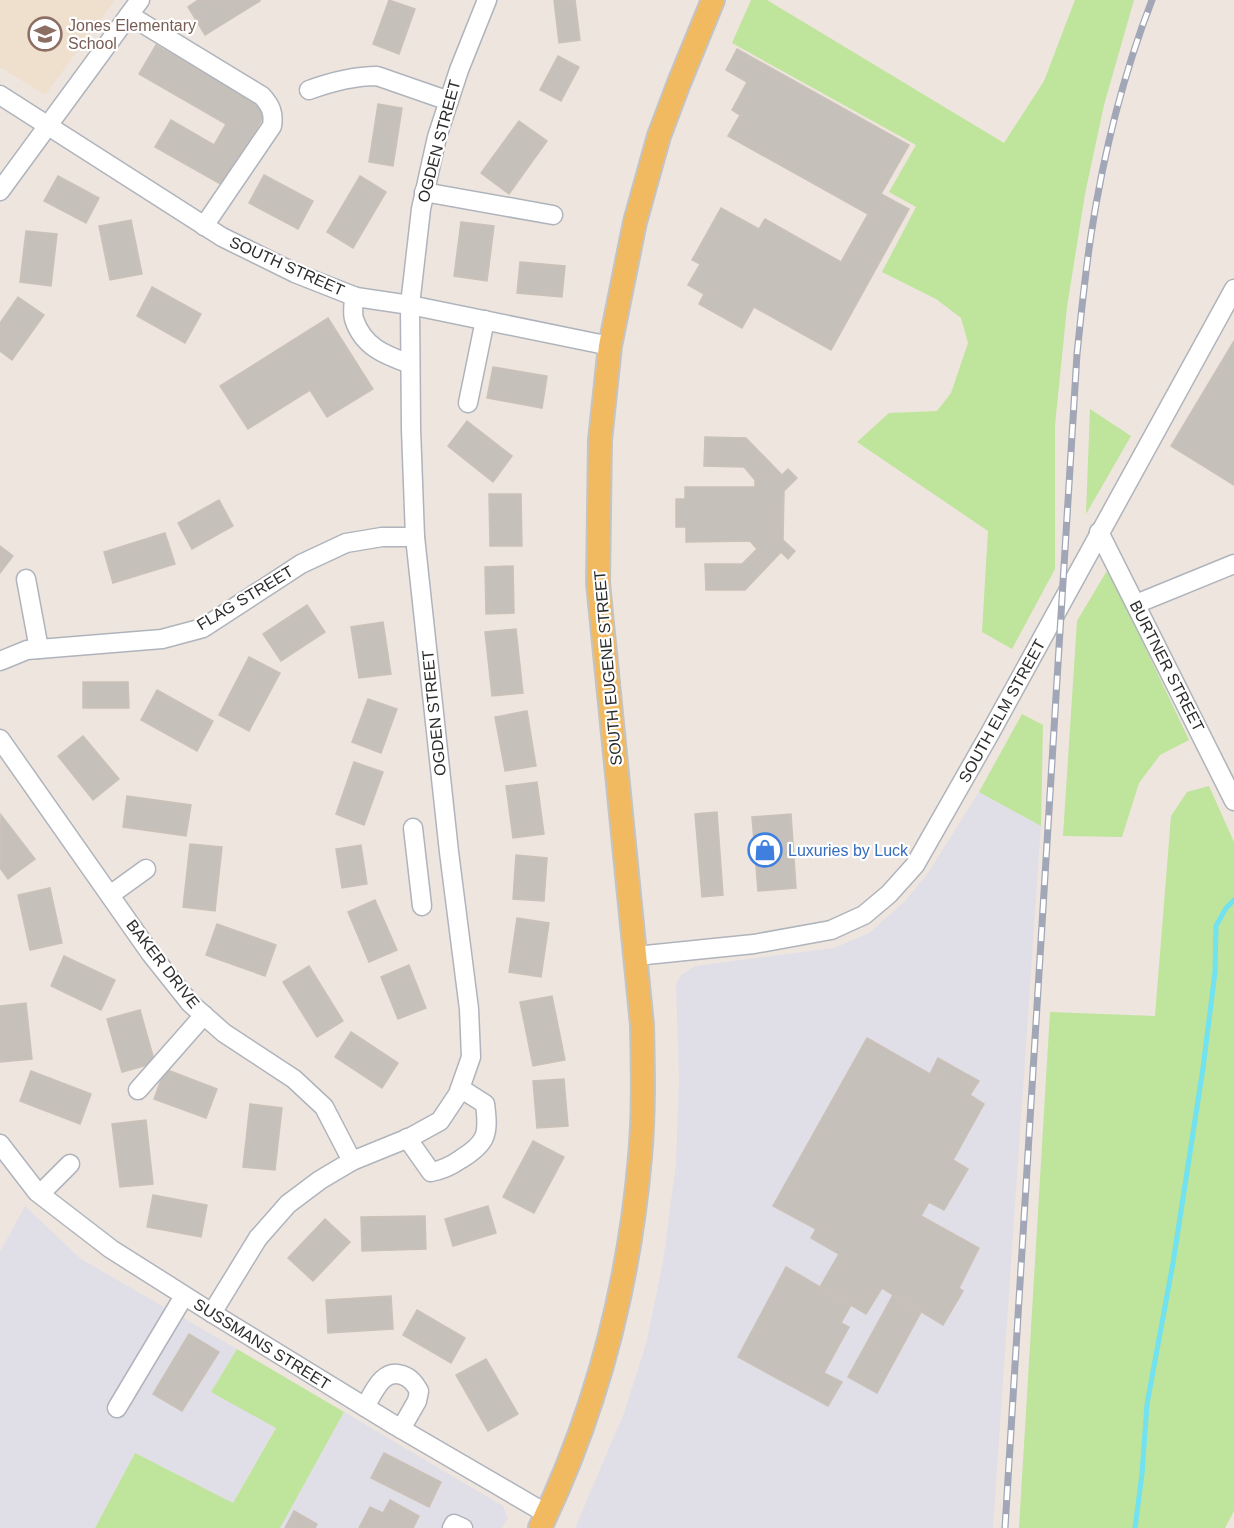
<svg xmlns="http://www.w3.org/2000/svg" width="1234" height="1528" font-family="Helvetica,sans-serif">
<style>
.industrial{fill:#e0dfe7}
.education{fill:#efe0ce}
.green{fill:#bfe49b}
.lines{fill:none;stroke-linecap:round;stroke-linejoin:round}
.stream{stroke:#72e1f0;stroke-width:5}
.building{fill:#c6c0ba;stroke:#cac1b8;stroke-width:1.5}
.minor-casing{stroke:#afb4bc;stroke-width:21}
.major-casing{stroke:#c4c4c4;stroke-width:26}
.minor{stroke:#fff;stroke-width:18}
.major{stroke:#f2ba60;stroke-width:22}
.rail-casing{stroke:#a1a7b7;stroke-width:7}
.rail{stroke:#fff;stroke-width:4.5;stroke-dasharray:14;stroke-linecap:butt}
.labels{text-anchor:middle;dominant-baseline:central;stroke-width:4.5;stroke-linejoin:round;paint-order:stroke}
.education-label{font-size:16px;fill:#785e54;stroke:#fff;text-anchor:start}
.street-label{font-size:16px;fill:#2c2c2c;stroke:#fff}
.shop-label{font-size:16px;fill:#366cbe;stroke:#fff;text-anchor:start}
</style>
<rect width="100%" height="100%" fill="#eee5df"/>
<g class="industrial">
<path d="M979,792L1041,826L993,1528H575L624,1413L646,1344L663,1262L676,1163L679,1078L676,985L681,975L695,966L834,948L869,933L905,901L928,873Z"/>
<path d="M25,1206L81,1259L237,1349L211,1392L276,1427L233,1503L135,1453L95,1528H0V1252Z"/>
<path d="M344,1412L503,1506L508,1518L502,1528H280Z"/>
</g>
<path class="education" d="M0,0H115L45,95L0,67Z"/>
<g class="green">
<path d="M751,0H767L1004,143L1044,81L1075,0H1134L1104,105L1085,194L1067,307L1055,425V569L1012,649L982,632L988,531L857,442L889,413L937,411L951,393L968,343L961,318L936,299L882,272L916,207L889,192L916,145L732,43Z"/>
<path d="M1090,409L1131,436L1086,514Z"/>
<path d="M1108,569L1189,740L1160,755L1139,783L1122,837L1063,836L1077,621Z"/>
<path d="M1022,714L1043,725L1041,826L979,792Z"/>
<path d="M1209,786L1234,842V1511L1225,1528H1019L1050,1012L1155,1016L1171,816L1187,792Z"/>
<path d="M237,1349L344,1412L280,1528H95L135,1453L233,1503L276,1428L211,1392Z"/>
</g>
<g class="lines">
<path class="stream" d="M1135,1528L1142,1474L1147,1404L1173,1263L1203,1068L1215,972L1216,926L1226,908L1234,900"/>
</g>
<g class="building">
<path d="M198,0H259L260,1L205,35L188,7Z"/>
<path d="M389,0L415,9L399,54L373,44Z"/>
<path d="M554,0H575L580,40L559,43Z"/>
<path d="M156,45L268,109L224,186L155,147L171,120L214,145L226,124L139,74Z"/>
<path d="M737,49L909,145L881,194L909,209L831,350L754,307L742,328L699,304L704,294L688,285L700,264L692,260L721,208L759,229L765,219L841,262L868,214L728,136L740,115L732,110L747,82L726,70Z"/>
<path d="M558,56L579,67L561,101L540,90Z"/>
<path d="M378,104L402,108L393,166L369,162Z"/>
<path d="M519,121L547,141L509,194L481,173Z"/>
<path d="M264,175L313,201L298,229L249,203Z"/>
<path d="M58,176L99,198L86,223L44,201Z"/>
<path d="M360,176L386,192L353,248L327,232Z"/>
<path d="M131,220L142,274L110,280L99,226Z"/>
<path d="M461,222L494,226L487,281L454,276Z"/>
<path d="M26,231L57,234L51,286L20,282Z"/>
<path d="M520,262L565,266L562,297L517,293Z"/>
<path d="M152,287L201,314L185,343L137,316Z"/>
<path d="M18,297L44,315L12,360L0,351V323Z"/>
<path d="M328,318L373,389L327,417L310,390L248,429L220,386Z"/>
<path d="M1234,341V485L1171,446Z"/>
<path d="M493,367L547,376L542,408L487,398Z"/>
<path d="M467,421L512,456L493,482L448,446Z"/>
<path d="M705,437L746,438L782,475L788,469L797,478L784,491L783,540L795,551L788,559L781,552L745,590H706L705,564H742L757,549L750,541L686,542V527H676V499H685V487H755V480L744,467L704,466Z"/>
<path d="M489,494H521L522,546H490Z"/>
<path d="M219,500L233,526L192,549L178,523Z"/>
<path d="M165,533L175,564L113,583L104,552Z"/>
<path d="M0,546L13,556L0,573Z"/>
<path d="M513,566L514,613L486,614L485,567Z"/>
<path d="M307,605L325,632L281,661L263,634Z"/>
<path d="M383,622L391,674L359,678L351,627Z"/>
<path d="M516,629L523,693L492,696L485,632Z"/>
<path d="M249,657L280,673L249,731L219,715Z"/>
<path d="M83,682H128L129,708H83Z"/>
<path d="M157,690L213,721L197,751L141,720Z"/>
<path d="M368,699L397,709L381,753L352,742Z"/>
<path d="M527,711L536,766L505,771L495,717Z"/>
<path d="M83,736L119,779L93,800L58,756Z"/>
<path d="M354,762L383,772L364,825L336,814Z"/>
<path d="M537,782L544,834L513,838L506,786Z"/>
<path d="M127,796L191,805L186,836L123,827Z"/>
<path d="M717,812L723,895L702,897L695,814Z"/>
<path d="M791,814L796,888L758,891L752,817Z"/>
<path d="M1,815L35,859L8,879L0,868Z"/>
<path d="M190,844L222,847L215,911L183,907Z"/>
<path d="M361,845L367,884L342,888L336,849Z"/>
<path d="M516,855L547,858L544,901L513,899Z"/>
<path d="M50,888L62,943L30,950L18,895Z"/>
<path d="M375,900L397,950L369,962L348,912Z"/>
<path d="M517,918L549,923L541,977L509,972Z"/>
<path d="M217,924L276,945L265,976L206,955Z"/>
<path d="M64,956L115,980L101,1010L51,986Z"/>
<path d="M409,965L426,1008L398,1019L381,977Z"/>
<path d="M309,966L343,1021L317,1037L283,982Z"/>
<path d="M552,996L565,1060L533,1066L520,1002Z"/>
<path d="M26,1003L32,1059L0,1062V1006Z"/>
<path d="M140,1010L155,1063L122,1072L107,1019Z"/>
<path d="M351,1032L398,1063L382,1088L335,1057Z"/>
<path d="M867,1038L930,1074L938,1058L979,1081L970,1095L984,1104L953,1160L968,1169L944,1210L929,1202L921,1216L979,1248L959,1288L963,1291L943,1325L882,1288L866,1314L820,1287L839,1254L811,1238L816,1229L773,1206Z"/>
<path d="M165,1069L217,1089L206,1118L154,1099Z"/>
<path d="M31,1071L91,1094L80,1124L20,1101Z"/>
<path d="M564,1079L568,1126L537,1128L533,1081Z"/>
<path d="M250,1104L282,1108L275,1170L243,1167Z"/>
<path d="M146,1120L153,1184L120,1187L112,1124Z"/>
<path d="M533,1141L564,1157L534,1213L503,1197Z"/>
<path d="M153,1195L207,1205L201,1237L147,1227Z"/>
<path d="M488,1206L496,1233L453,1246L445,1219Z"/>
<path d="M425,1216L426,1249L362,1251L361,1217Z"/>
<path d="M325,1219L350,1242L313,1281L288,1258Z"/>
<path d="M786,1267L851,1305L841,1323L849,1327L824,1373L842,1382L828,1406L738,1357Z"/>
<path d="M893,1295L921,1312L877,1393L848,1377Z"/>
<path d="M391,1296L393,1329L328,1333L326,1300Z"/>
<path d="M417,1310L465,1338L451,1363L403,1335Z"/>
<path d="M189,1334L219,1352L182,1411L153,1394Z"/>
<path d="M486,1359L518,1414L488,1431L456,1375Z"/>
<path d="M384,1453L441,1482L429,1507L371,1478Z"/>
<path d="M390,1500L419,1516L413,1528H359L370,1507L383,1513Z"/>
<path d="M294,1511L317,1524L315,1528H285Z"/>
</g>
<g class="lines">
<defs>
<g id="minor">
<path d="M129,15L262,96C271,106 274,113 272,126L204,226"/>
<path d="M309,90C331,82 353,76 377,76L449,101"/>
<path d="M0,95L222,237L295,273L356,297L410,305L610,346"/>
<path d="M0,191L140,0"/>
<path d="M424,192L553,215"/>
<path d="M354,296C354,303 352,312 354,319C363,347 385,355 410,364"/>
<path d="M468,403L485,320"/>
<path d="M1099,532L1234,801"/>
<path d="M26,579L39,649"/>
<path d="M1136,604L1234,564"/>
<path d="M0,661L27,650L162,639L203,628L301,564L346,543L382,537H415"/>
<path d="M0,739L151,954L190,1003L224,1033L294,1079L324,1107L352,1161"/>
<path d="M413,828L422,906"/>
<path d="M110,895L146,869"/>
<path d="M636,956L754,944L831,930L864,915L889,894L915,865L989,735L1234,289"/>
<path d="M138,1090L204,1015"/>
<path d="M407,1138L431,1172C443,1170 451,1166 461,1159C487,1143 489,1134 485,1104L460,1088"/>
<path d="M0,1144L37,1192L111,1249L212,1313L396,1426L547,1514"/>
<path d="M40,1194L70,1164"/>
<path d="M212,1313L258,1238L288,1204L320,1180L352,1161L411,1137L440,1121L458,1094L471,1057L469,1009L449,852L415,537L411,429L410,305L421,209L437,137L459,70L487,0"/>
<path d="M365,1407C373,1394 382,1368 402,1375C411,1378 415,1384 419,1391L417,1401L401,1429"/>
<path d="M117,1408L184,1296"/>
<path d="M452,1528L454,1524L463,1528"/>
</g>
<path id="major" d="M540,1528C596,1412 629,1285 640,1157C644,1113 643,1069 642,1025L598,583L600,440L610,346L635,222L659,136L679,83L713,0"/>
</defs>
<use href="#minor" class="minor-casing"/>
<use href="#major" class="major-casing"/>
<use href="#minor" class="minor"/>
<use href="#major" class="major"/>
<defs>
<path id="rail" d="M1005,1528L1077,354C1081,315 1085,275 1091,235C1103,156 1123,75 1152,0"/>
</defs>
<use href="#rail" class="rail-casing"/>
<use href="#rail" class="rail"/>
</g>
<defs>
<symbol id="school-ring" viewBox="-11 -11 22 22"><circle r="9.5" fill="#fff" stroke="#8d6e63" stroke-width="1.5"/><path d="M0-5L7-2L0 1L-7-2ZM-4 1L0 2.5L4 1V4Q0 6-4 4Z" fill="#8d6e63"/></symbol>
<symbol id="shop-ring" viewBox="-11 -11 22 22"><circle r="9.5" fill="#fff" stroke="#3f7fe0" stroke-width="1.5"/><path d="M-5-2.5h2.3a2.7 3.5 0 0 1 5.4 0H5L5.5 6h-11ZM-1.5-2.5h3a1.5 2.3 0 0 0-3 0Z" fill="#3f7fe0"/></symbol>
</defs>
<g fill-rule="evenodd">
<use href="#school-ring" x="26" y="15" width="38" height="38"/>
<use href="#shop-ring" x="746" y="831" width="38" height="38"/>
</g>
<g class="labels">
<g class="education-label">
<text x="68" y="25">Jones Elementary<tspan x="68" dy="18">School</tspan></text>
</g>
<g class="street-label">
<text transform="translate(439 141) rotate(-75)">OGDEN STREET</text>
<text transform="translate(287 266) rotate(24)">SOUTH STREET</text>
<text transform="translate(245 598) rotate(-31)">FLAG STREET</text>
<text transform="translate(1167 666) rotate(63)">BURTNER STREET</text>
<text transform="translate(608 668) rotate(-95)">SOUTH EUGENE STREET</text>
<text transform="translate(1002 711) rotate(-61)">SOUTH ELM STREET</text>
<text transform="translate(434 713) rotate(-96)">OGDEN STREET</text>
<text transform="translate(163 964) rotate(52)">BAKER DRIVE</text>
<text transform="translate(262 1344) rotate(32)">SUSSMANS STREET</text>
</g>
<g class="shop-label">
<text x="788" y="850">Luxuries by Luck</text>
</g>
</g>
</svg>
